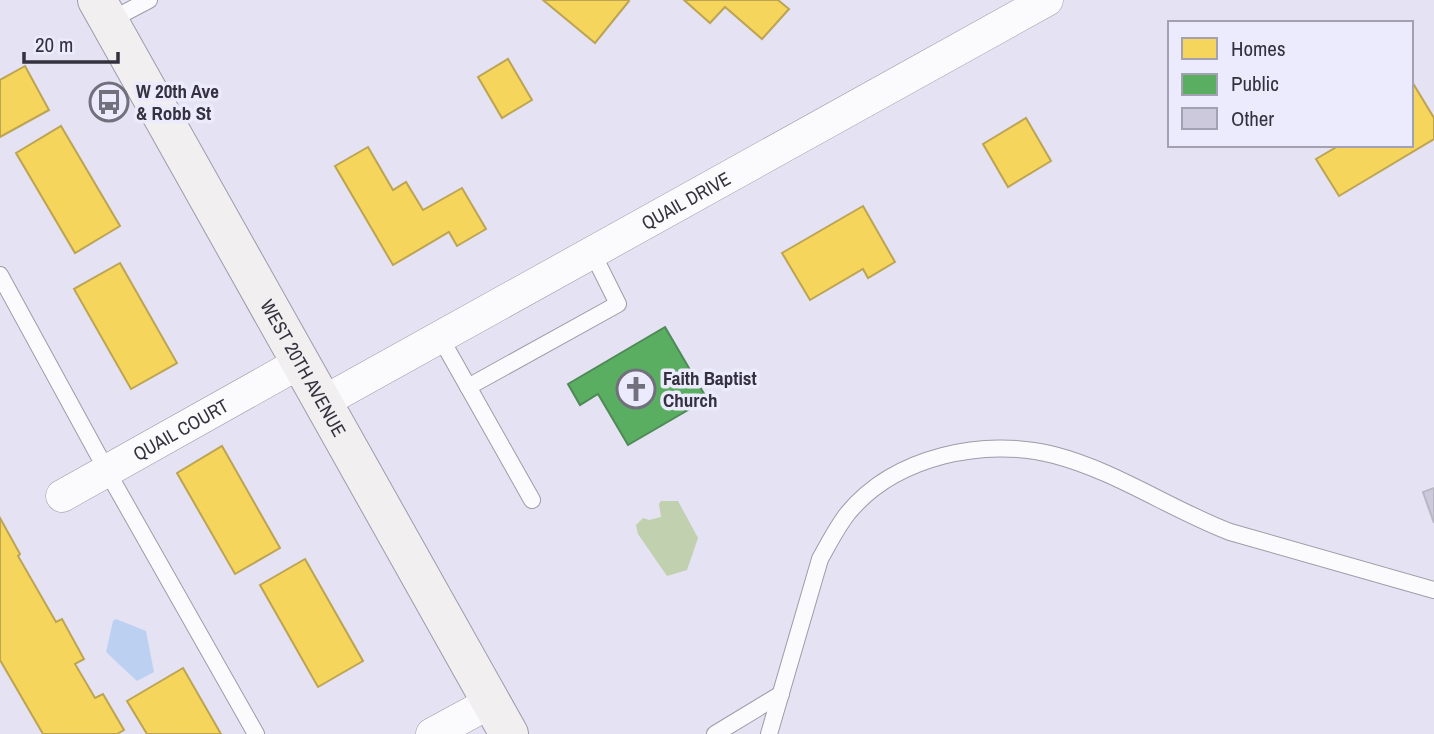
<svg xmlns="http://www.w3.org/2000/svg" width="1434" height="734" font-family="'Archivo Narrow',sans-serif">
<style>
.green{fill:#c1d0ae}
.water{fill:#bcd1f2}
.homes{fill:#f6d55c;stroke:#bca453;stroke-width:2}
.public{fill:#5aae61;stroke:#4f8956;stroke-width:2}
.building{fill:#ccc9dc;stroke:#b9b7c4;stroke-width:2}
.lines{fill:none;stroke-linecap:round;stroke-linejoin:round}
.lane-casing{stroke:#9d9ca8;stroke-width:18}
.street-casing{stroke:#9d9ca8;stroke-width:33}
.secondary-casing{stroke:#9d9ca8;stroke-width:40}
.lane{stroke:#fbfbfd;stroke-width:16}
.street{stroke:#fbfbfd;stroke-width:32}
.secondary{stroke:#f2eff1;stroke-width:38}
.labels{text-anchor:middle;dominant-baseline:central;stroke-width:7;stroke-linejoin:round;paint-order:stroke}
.poi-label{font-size:19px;font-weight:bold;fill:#34323e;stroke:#eceafd;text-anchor:start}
.street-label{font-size:19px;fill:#34323e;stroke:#eceafd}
</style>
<rect width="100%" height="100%" fill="#e4e2f3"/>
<path class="green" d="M661,501H678L698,538L687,570L667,576L638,534L636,525L643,518L649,520L661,517L659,504Z"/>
<path class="water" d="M116,619L146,631L154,672L137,681L106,652L113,621Z"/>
<g class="homes">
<path d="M543,0H628L629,1L595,43Z"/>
<path d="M684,0H778L789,9L762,39L725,7L710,23Z"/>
<path d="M508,59L532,100L502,118L478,77Z"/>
<path d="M25,66L49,110L0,137V80Z"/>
<path d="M1411,80L1434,118V139L1339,196L1316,159L1340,145H1411Z"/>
<path d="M1026,118L1051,161L1008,187L983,144Z"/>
<path d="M61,126L120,226L75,253L16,153Z"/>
<path d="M368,147L393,190L406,182L423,210L462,188L486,229L457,246L449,232L393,265L335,166Z"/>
<path d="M863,206L895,262L868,278L863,269L810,300L782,253Z"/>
<path d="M120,263L177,363L131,389L74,289Z"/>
<path d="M222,446L280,548L235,574L177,473Z"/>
<path d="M0,518L20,554L18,556L56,622L62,619L84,659L75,664L95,698L103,694L124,730L117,734H43L0,660Z"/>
<path d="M305,559L363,661L318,687L260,585Z"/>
<path d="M183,668L221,734H147L127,701Z"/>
</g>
<path class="public" d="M665,327L707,399L628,445L598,394L580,405L568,384Z"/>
<path class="building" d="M1434,488V523L1423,492Z"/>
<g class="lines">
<defs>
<g id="lane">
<path d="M109,21L149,0"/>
<path d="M0,275L107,471L256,734"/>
<path d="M440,337L532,500"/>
<path d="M468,387L618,304L592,252"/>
<path d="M715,734L781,694"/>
<path d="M769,734L820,559C829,543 837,527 848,513C895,456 985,437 1054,455C1116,471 1170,509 1230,532L1434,590"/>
</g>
<g id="street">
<path id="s1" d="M323,402L1047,0"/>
<path id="s2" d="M62,496L301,362"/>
<path d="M432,734L491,702"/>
</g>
<g id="secondary">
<path id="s3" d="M97,0L509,734"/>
</g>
</defs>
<use href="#lane" class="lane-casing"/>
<use href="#street" class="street-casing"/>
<use href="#secondary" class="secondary-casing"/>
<use href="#lane" class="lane"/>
<use href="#street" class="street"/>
<use href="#secondary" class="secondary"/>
</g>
<defs>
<symbol id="bus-ring" viewBox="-11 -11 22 22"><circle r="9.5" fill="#eceafd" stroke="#72707d" stroke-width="1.5"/><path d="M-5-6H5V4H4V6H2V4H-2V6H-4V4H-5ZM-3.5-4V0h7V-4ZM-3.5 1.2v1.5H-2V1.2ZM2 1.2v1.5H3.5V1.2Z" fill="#72707d"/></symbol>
<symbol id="church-ring" viewBox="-11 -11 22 22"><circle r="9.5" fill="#eceafd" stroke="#72707d" stroke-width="1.5"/><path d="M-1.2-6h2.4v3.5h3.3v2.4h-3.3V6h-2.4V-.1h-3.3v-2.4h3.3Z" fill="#72707d"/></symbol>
</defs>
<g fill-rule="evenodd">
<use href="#bus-ring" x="87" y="80" width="44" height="44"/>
<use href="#church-ring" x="614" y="367" width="44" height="44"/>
</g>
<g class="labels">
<g class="poi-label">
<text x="136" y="91">W 20th Ave<tspan x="136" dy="22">&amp; Robb St</tspan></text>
<text x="663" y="378">Faith Baptist<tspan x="663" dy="22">Church</tspan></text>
</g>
<g class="street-label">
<text stroke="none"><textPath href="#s1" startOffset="415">QUAIL DRIVE</textPath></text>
<text stroke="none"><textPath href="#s3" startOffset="422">WEST 20TH AVENUE</textPath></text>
<text stroke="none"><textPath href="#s2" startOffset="136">QUAIL COURT</textPath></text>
</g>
</g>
<rect x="1168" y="21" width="245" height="126" fill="#eceafd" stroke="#a2a0b1" stroke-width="2"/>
<rect x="1182" y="38" width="35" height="21" fill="#f6d55c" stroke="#a2a0b1" stroke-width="2"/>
<text x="1231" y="56" font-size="21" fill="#34323e">Homes</text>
<rect x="1182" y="74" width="35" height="21" fill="#5aae61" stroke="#a2a0b1" stroke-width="2"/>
<text x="1231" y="91" font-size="21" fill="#34323e">Public</text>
<rect x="1182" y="108" width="35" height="21" fill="#ccc9dc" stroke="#a2a0b1" stroke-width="2"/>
<text x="1231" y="126" font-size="21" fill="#34323e">Other</text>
<path d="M24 52v10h94v-10" fill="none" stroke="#34323e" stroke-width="3.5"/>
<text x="35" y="52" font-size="21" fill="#34323e" stroke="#eceafd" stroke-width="5" paint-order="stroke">20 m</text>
</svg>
